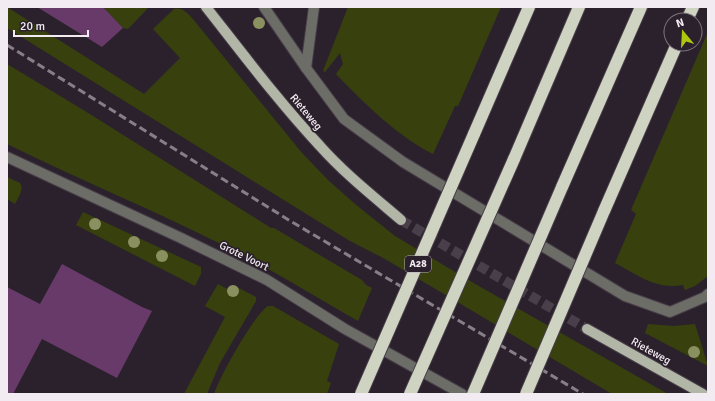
<svg xmlns="http://www.w3.org/2000/svg" width="715" height="401" font-family="Signika,sans-serif">
<style>
.green{fill:#38410e}
.building{fill:#673a6a}
.lines{fill:none;stroke-linecap:round;stroke-linejoin:round}
.major-tunnel{stroke:#493f4a;stroke-width:10;stroke-dasharray:10 5;stroke-linecap:butt}
.minor-casing{stroke:#473d48;stroke-width:12}
.major-casing{stroke:#473d48;stroke-width:12}
.highway-casing{stroke:#473d48;stroke-width:14}
.minor{stroke:#6b6d66;stroke-width:10}
.major{stroke:#b2b6a7;stroke-width:10}
.highway{stroke:#cfd3c1;stroke-width:12}
.rail{stroke:#877e88;stroke-width:3;stroke-dasharray:8 4;stroke-linecap:butt}
.highway-bridge-casing{stroke:#473d48;stroke-width:14;stroke-linecap:butt}
.highway-bridge{stroke:#cfd3c1;stroke-width:12}
.tree{fill:#8a9060}
.labels{text-anchor:middle;dominant-baseline:central;stroke-width:3.5;stroke-linejoin:round;paint-order:stroke}
.shield{fill:#2b212c;stroke:#b6aeb7;stroke-width:1}
.shield-label{font-size:10px;font-weight:bold;fill:#f2ebf2}
.street-label{font-size:11px;fill:#f2ebf2;stroke:#2b212c}
</style>
<rect width="100%" height="100%" fill="#2b212c"/>
<g class="green">
<path d="M7,7L144,94L180,58L153,29L174,9C182,7 187,13 192,18L302,153L328,180L355,204L395,236L477,285L668,394H612L385,259L350,241L7,28Z"/>
<path d="M103,7H149L128,29L123,28Z"/>
<path d="M348,7H501L458,106H455L433,154C397,136 364,103 336,74L343,64L340,53L325,72L323,71Z"/>
<path d="M708,32V276L695,286L685,290L683,285C656,290 638,275 615,263L636,214L631,210Z"/>
<path d="M7,64L85,111L271,228H274L362,280L366,285L372,288L358,321C315,297 273,270 229,248C156,211 80,180 7,144Z"/>
<path d="M7,177L20,183C24,190 19,196 15,204L7,199Z"/>
<path d="M83,212L201,267V274L195,286L76,225Z"/>
<path d="M218,284L227,289L233,285L256,297V301L220,363L207,394H184L225,317L205,306Z"/>
<path d="M268,306H273L339,344L327,381L331,383L327,394H214C220,376 254,315 268,306Z"/>
<path d="M648,324L674,326L695,324L708,366L645,333Z"/>
</g>
<g class="building">
<path d="M37,7H103L123,28L102,47Z"/>
<path d="M62,264L142,307L152,311L117,378L42,339L13,394H7V287L40,304Z"/>
</g>
<g class="lines">
<path class="major-tunnel" d="M401,220L587,329"/>
<defs>
<g id="minor">
<path d="M264,7L306,68L344,119L403,162L625,296L670,312L705,297L708,294"/>
<path d="M306,68L314,7"/>
<path d="M7,157L181,238L267,280L345,329L462,394"/>
</g>
<g id="major">
<path d="M206,7C243,54 279,102 320,146C344,173 373,196 401,220"/>
<path d="M587,329L703,394"/>
</g>
<g id="highway">
<path d="M687,20L693,7"/>
<path d="M474,134L529,7"/>
<path d="M514,159L579,7"/>
<path d="M562,187L641,7"/>
<path d="M604,211L677,44"/>
</g>
</defs>
<use href="#minor" class="minor-casing"/>
<use href="#major" class="major-casing"/>
<use href="#highway" class="highway-casing"/>
<use href="#minor" class="minor"/>
<use href="#major" class="major"/>
<use href="#highway" class="highway"/>
<path class="rail" d="M7,45L292,222L583,394"/>
<defs>
<g id="highway-bridge">
<path d="M361,394L474,134"/>
<path d="M410,394L514,159"/>
<path d="M473,394L562,187"/>
<path d="M526,394L604,211"/>
</g>
</defs>
<use href="#highway-bridge" class="highway-bridge-casing"/>
<use href="#highway-bridge" class="highway-bridge"/>
</g>
<g class="tree">
<circle cx="259" cy="23" r="6"/>
<circle cx="95" cy="224" r="6"/>
<circle cx="134" cy="242" r="6"/>
<circle cx="162" cy="256" r="6"/>
<circle cx="233" cy="291" r="6"/>
<circle cx="694" cy="352" r="6"/>
</g>
<g class="labels">
<rect class="shield" x="405" y="256" width="26" height="16" rx="3"/>
<g class="shield-label">
<text x="418" y="264">A28</text>
</g>
<g class="street-label">
<text transform="translate(306 112) rotate(50)">Rieteweg</text>
<text transform="translate(244 256) rotate(26)">Grote Voort</text>
<text transform="translate(651 351) rotate(29)">Rieteweg</text>
</g>
</g>
<rect width="715" height="401" fill="none" stroke="#f2ebf2" stroke-width="16"/>
<g transform="translate(683 32) rotate(342)"><circle r="19" fill="#2b212c" stroke="#7b727b"/>
<path d="M0-3L7 15L0 10L-7 15Z" fill="#adc60f"/>
<text y="-6" font-size="11" font-weight="bold" text-anchor="middle" fill="#f2ebf2">N</text>
</g>
<path d="M14 30v6h74v-6" fill="none" stroke="#f2ebf2" stroke-width="2"/>
<text x="20" y="30" font-size="12" fill="#f2ebf2" stroke="#2b212c" stroke-width="3" paint-order="stroke">20 m</text>
</svg>
